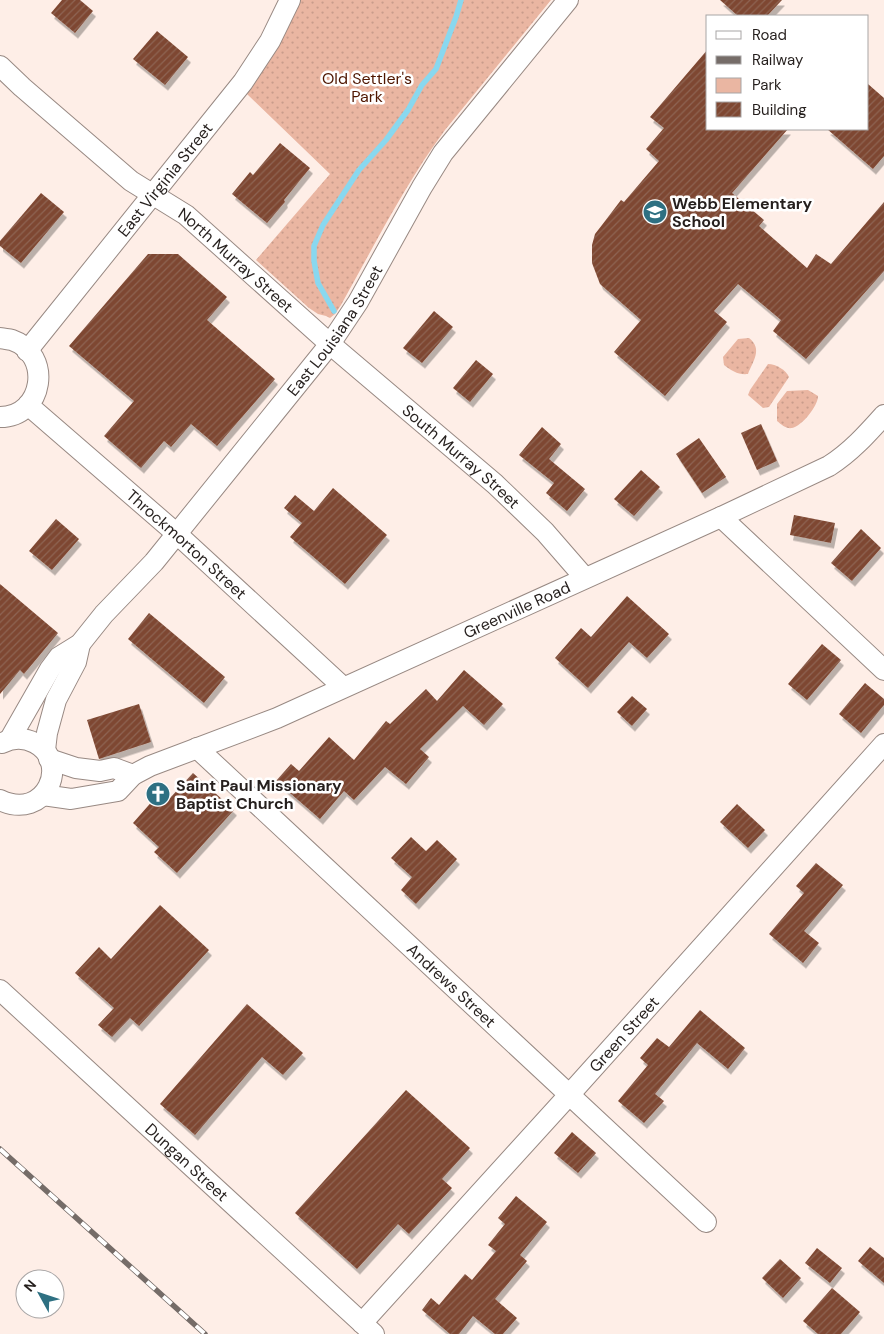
<svg xmlns="http://www.w3.org/2000/svg" width="884" height="1334" font-family="'DM Sans',sans-serif">
<style>
.green{fill:url(#green-dots)}
.lines{fill:none;stroke-linecap:round;stroke-linejoin:round}
.stream{stroke:#89d8ef;stroke-width:5.5}
.building{fill:url(#building-hatch);filter:url(#shadow)}
.minor-casing{stroke:#988983;stroke-width:22}
.minor{stroke:#fff;stroke-width:20}
.rail-casing{stroke:#756c68;stroke-width:5.5}
.rail{stroke:#fff;stroke-width:4;stroke-dasharray:11;stroke-linecap:butt}
.labels{text-anchor:middle;dominant-baseline:central;stroke-width:5;stroke-linejoin:round;paint-order:stroke}
.park-label{font-size:16px;fill:#4e1600;stroke:#fff}
.street-label{font-size:16px;fill:#251f1d;stroke:#fff}
.poi-label{font-size:16px;font-weight:bold;fill:#251f1d;stroke:#fff;text-anchor:start}
</style>
<defs>
<pattern id="green-dots" width="8" height="8" patternUnits="userSpaceOnUse" patternTransform="scale(1.25)"><rect width="8" height="8" fill="#eab6a2"/><path d="M2 2h.1M6 6h.1" fill="none" stroke="#c99c8b" stroke-width="1.8" stroke-linecap="round"/></pattern>
<pattern id="building-hatch" width="6" height="6" patternUnits="userSpaceOnUse" patternTransform="scale(1.25)"><rect width="6" height="6" fill="#7e4731"/><path d="M-1 1l2-2M0 6l6-6M5 7l2-2" fill="none" stroke="#8e6454"/></pattern>
<filter id="shadow"><feDropShadow dx="3" dy="5.5" stdDeviation="0" flood-color="#0004"/></filter>
</defs>
<rect width="100%" height="100%" fill="#feeee7"/>
<g class="green">
<path d="M299,0H551L445,130C405,184 374,246 341,305L335,314L330,318L326,316L318,314L309,308L256,260L330,174L247,94Z"/>
<path d="M749,338C763,349 753,361 748,374C738,375 732,371 724,365L723,357L738,339Z"/>
<path d="M768,364C776,364 786,370 789,377L769,407L763,408L748,395L750,390Z"/>
<path d="M808,390L818,396C818,406 802,426 792,428C786,429 782,425 777,421V404L787,391Z"/>
</g>
<g class="lines">
<path class="stream" d="M334,311L318,283L314,261V246L323,225L359,170L386,140L408,110L422,85L436,69L456,17L461,0"/>
</g>
<g class="building">
<path d="M62,0H80L93,11L75,33L51,13Z"/>
<path d="M720,0H782L767,16H738Z"/>
<path d="M157,31L188,57L165,85L133,59Z"/>
<path d="M708,49V129H788L732,193L764,220L759,226L807,268L816,254L831,264L884,202V271L806,359L773,331L781,320L738,284L714,311L727,322L665,396L614,352L641,320L600,284L592,263V245L595,234L602,225L621,200L624,202L659,161L646,149L664,128L650,117Z"/>
<path d="M868,84L884,98V156L873,169L827,129H868Z"/>
<path d="M280,143L310,168L284,200L285,202L267,223L232,194L250,172L253,175Z"/>
<path d="M41,193L64,212L21,263L0,246V241Z"/>
<path d="M148,254H178L227,297L207,320L275,379L217,446L191,424L171,447L164,441L141,468L104,436L134,401L69,346Z"/>
<path d="M434,311L453,327L422,363L403,348Z"/>
<path d="M476,360L493,374L470,402L453,388Z"/>
<path d="M761,424L777,461L757,470L741,433Z"/>
<path d="M542,427L561,444L549,459L585,489L567,511L546,493L554,483L519,455Z"/>
<path d="M699,438L726,477L702,493L676,454Z"/>
<path d="M641,470L660,487L634,516L614,499Z"/>
<path d="M333,488L387,535L345,584L290,537L302,523L284,508L295,495L314,511Z"/>
<path d="M794,515L835,523L831,543L790,535Z"/>
<path d="M56,519L79,539L52,570L29,551Z"/>
<path d="M861,529L881,548L852,581L831,563Z"/>
<path d="M0,584L58,633L24,674L20,670L0,694Z"/>
<path d="M627,596L669,634L647,658L629,642L588,688L555,658L581,628L591,637Z"/>
<path d="M149,613L225,677L204,703L128,639Z"/>
<path d="M822,644L841,660L807,700L788,684Z"/>
<path d="M464,670L503,704L484,725L463,706L420,749L429,757L406,784L385,767L354,800L344,791L320,819L276,781L291,764L299,771L329,737L354,760L386,721L390,724L426,689L437,701Z"/>
<path d="M865,683L884,699V705L861,733L839,714Z"/>
<path d="M632,696L647,709L632,726L617,712Z"/>
<path d="M139,704L151,742L99,759L87,720Z"/>
<path d="M193,773L234,810L177,873L154,852L159,847L133,823L162,790L170,798Z"/>
<path d="M737,804L765,830L748,848L720,822Z"/>
<path d="M411,837L426,851L437,840L457,859L416,904L401,890L412,877L391,858Z"/>
<path d="M816,863L843,885L804,931L819,943L803,963L769,934L804,893L796,886Z"/>
<path d="M160,905L209,950L139,1026L130,1018L112,1037L98,1025L114,1008L75,973L99,947L111,959Z"/>
<path d="M247,1004L303,1053L283,1075L262,1057L195,1135L160,1104Z"/>
<path d="M700,1010L745,1048L728,1069L697,1043L655,1094L664,1101L644,1123L618,1101L648,1065L640,1058L657,1038L669,1047Z"/>
<path d="M406,1090L470,1148L442,1179L452,1188L409,1234L398,1224L357,1269L295,1213Z"/>
<path d="M572,1132L596,1153L578,1173L554,1153Z"/>
<path d="M516,1196L547,1222L520,1255L527,1261L495,1299L517,1318L503,1334H495L473,1316L459,1334H450L422,1310L431,1298L439,1305L465,1274L472,1280L496,1251L488,1245L505,1224L498,1218Z"/>
<path d="M870,1247L884,1258V1283L858,1261Z"/>
<path d="M817,1248L842,1268L830,1283L805,1263Z"/>
<path d="M780,1259L801,1278L783,1298L762,1278Z"/>
<path d="M832,1288L860,1312L841,1334H818L803,1321Z"/>
</g>
<g class="lines">
<defs>
<g id="minor">
<path id="s1" d="M0,66L22,87L131,181L186,215L330,344L495,484L545,532L585,578"/>
<path d="M0,338C4,339 8,339 12,340C53,354 44,417 0,417"/>
<path id="s2" d="M27,351L243,82L270,41L290,0"/>
<path id="s3" d="M28,405L177,534L343,687"/>
<path d="M721,517L884,670"/>
<path id="s4" d="M10,739L50,669L59,657L80,644L104,614L154,562L330,344L358,302L422,187L443,153L568,0"/>
<path id="s5" d="M197,748L706,1222"/>
<path d="M45,750L47,733L56,700L76,662L80,644"/>
<path d="M49,759L76,768L100,771L114,768L133,775"/>
<path id="s6" d="M43,795L71,799L118,791L133,775L150,766L277,718L721,517L829,466C851,452 867,434 884,415"/>
<path d="M0,800C46,822 71,762 35,743C23,737 13,738 2,743"/>
<path id="s7" d="M0,990L374,1334"/>
<path id="s8" d="M362,1323L569,1095L884,744"/>
</g>
</defs>
<use href="#minor" class="minor-casing"/>
<use href="#minor" class="minor"/>
<defs>
<path id="rail" d="M0,1149L205,1334"/>
</defs>
<use href="#rail" class="rail-casing"/>
<use href="#rail" class="rail"/>
</g>
<defs>
<symbol id="school-disc" viewBox="-11 -11 22 22"><circle r="9.5" fill="#2e7082" stroke="#fff"/><path d="M0-5L7-2L0 1L-7-2ZM-4 1L0 2.5L4 1V4Q0 6-4 4Z" fill="#fff"/></symbol>
<symbol id="church-disc" viewBox="-11 -11 22 22"><circle r="9.5" fill="#2e7082" stroke="#fff"/><path d="M-1.2-6h2.4v3.5h3.3v2.4h-3.3V6h-2.4V-.1h-3.3v-2.4h3.3Z" fill="#fff"/></symbol>
</defs>
<g fill-rule="evenodd">
<use href="#school-disc" x="641" y="198" width="28" height="28"/>
<use href="#church-disc" x="144" y="780" width="28" height="28"/>
</g>
<g class="labels">
<g class="park-label">
<text x="367" y="78">Old Settler's<tspan x="367" dy="18">Park</tspan></text>
</g>
<g class="street-label">
<text stroke="none"><textPath href="#s2" startOffset="220">East Virginia Street</textPath></text>
<text stroke="none"><textPath href="#s1" startOffset="306">North Murray Street</textPath></text>
<text stroke="none"><textPath href="#s4" startOffset="525">East Louisiana Street</textPath></text>
<text stroke="none"><textPath href="#s1" startOffset="605">South Murray Street</textPath></text>
<text stroke="none"><textPath href="#s3" startOffset="211">Throckmorton Street</textPath></text>
<text stroke="none"><textPath href="#s6" startOffset="516">Greenville Road</textPath></text>
<text stroke="none"><textPath href="#s5" startOffset="348">Andrews Street</textPath></text>
<text stroke="none"><textPath href="#s8" startOffset="390">Green Street</textPath></text>
<text stroke="none"><textPath href="#s7" startOffset="254">Dungan Street</textPath></text>
</g>
<g class="poi-label">
<text x="672" y="203">Webb Elementary<tspan x="672" dy="18">School</tspan></text>
<text x="176" y="785">Saint Paul Missionary<tspan x="176" dy="18">Baptist Church</tspan></text>
</g>
</g>
<rect x="706" y="15" width="162" height="115" fill="#ffffff" stroke="#a8a5a5"/>
<rect x="716" y="31" width="25" height="8" fill="#ffffff" stroke="#a8a5a5"/>
<text x="752" y="40" font-size="15" fill="#251f1d">Road</text>
<rect x="716" y="56" width="25" height="8" fill="#756c68" stroke="#a8a5a5"/>
<text x="752" y="65" font-size="15" fill="#251f1d">Railway</text>
<rect x="716" y="78" width="25" height="15" fill="#eab6a2" stroke="#a8a5a5"/>
<text x="752" y="90" font-size="15" fill="#251f1d">Park</text>
<rect x="716" y="102" width="25" height="15" fill="url(#building-hatch)" stroke="#a8a5a5"/>
<text x="752" y="115" font-size="15" fill="#251f1d">Building</text>
<g transform="translate(40 1294) rotate(310)"><circle r="24" fill="#ffffff" stroke="#a8a5a5"/>
<path d="M0-4L9 19L0 12L-9 19Z" fill="#2e7082"/>
<text y="-8" font-size="14" font-weight="bold" text-anchor="middle" fill="#251f1d">N</text>
</g>
</svg>
